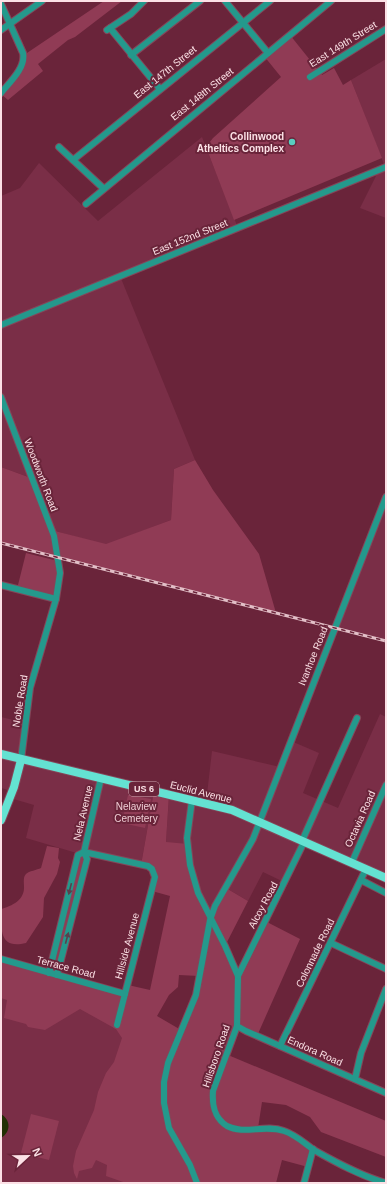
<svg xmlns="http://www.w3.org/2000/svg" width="387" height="1184" font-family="Helvetica,sans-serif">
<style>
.built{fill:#7a2e47}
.green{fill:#903b55;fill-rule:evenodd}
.water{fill:#222e03}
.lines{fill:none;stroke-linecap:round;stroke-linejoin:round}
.minor-casing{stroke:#844659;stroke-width:8}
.major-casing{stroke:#844659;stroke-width:10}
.minor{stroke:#24998c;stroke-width:6}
.major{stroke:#64e2d2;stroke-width:8}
.rail-casing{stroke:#e2bfc7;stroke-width:3}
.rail{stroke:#6a243a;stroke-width:1.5;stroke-dasharray:4.5;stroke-linecap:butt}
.oneway{fill:#58414e}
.poi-dot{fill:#59cebf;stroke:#6a243a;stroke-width:1.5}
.labels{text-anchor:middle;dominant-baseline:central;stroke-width:4;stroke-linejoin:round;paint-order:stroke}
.shield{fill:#6a243a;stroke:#d0a8b2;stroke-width:1}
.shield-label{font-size:9px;font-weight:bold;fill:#fce1e6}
.street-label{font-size:10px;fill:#fce1e6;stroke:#6a243a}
.poi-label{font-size:10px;font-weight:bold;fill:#fce1e6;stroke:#6a243a;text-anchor:end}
.park-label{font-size:10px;fill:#eeccd3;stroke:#6a243a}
</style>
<rect width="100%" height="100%" fill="#6a243a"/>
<g class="built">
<path d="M386,59V218L360,208L379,170L385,167L351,80Z"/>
<path d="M202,137L238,228L120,276L195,460L174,469L171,520L106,545L51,530L31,478L1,467V196L20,188L39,163L98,221Z"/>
<path d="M386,497V641L335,628Z"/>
<path d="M380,714L386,717V878L304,842L286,883L263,872L248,901L226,888L210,920L166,842L169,795L206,803L212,751L280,767L291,741L319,753L303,793L338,808Z"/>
<path d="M1,717L26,723L21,759L154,791L141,865L80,854L26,838L34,805L10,798L12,791L1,788Z"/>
<path d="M1,963L145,1041L178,1183H1Z"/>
</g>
<g class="green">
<path d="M104,1H122L75,37L68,40L38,64L43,71L8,100L1,94L22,66L24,55Z"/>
<path d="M290,35L322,75L334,68L343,85L351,80L382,158L234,220L206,147L213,138L281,77L264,56Z"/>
<path d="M195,460L213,490L259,554L276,613L1,543V467L31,478L51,530L106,544L171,520L174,469Z"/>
<path d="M26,553L58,561L56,599L17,589Z"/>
<path d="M154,791L169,795L166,842L188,844L190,865L210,919L226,888L248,901L225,946L238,976L265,921L300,939L257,1036L237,1026L228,1055L386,1121V1157L321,1132L310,1117L286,1105L262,1102L258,1128L283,1130L313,1149L308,1167L282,1160L276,1183H126L106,1176L107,1165L96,1160L92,1168L79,1171L77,1179L74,1173L73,1166L76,1151L94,1110L98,1092L106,1073L114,1062L122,1038L116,1029L80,1009L45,1030L28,1027L26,1024L4,1018L7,1000L1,998V959L48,973L78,855L84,852L87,859L57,975L125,994L128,985L150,990L170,896L152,891L154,873L141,865ZM179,975L199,976L181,1030L157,1016L169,995L178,987Z"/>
<path d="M128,795L151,799L145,828L122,823Z"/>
<path d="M47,846L59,848L58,858L60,862L57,874L44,898L43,917L26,943C0,949 1,932 1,909C12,906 25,900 24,886C24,882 23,877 26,874C29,871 37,870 41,868Z"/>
<path d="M31,1114L59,1121L49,1160L21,1153Z"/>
</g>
<path class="water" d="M1,1114C11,1120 11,1132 1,1138Z"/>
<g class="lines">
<defs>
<g id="minor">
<path d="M225,1L268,53"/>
<path d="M1,4L23,53C26,68 10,82 1,93"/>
<path d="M110,28L160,89"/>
<path d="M1,30L42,1"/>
<path d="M107,30L131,14L144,1"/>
<path d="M131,55L200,1"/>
<path d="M310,77L386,29"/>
<path d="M59,147L103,188"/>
<path d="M73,160L270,1"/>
<path d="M86,204L331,1"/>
<path d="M1,325L386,167"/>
<path d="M1,397L54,536L60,573L56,599L30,688L21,760"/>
<path d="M1,585L56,599"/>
<path d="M101,778L84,852L148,866L152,869L155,877L117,1025"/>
<path d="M192,800L187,838L190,865L198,893L225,946L238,976L237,1026L213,1091C212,1105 214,1118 227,1126C244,1135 265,1124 284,1131C296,1135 304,1143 314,1150C337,1163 361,1176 386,1183"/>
<path d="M302,841L357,718"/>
<path d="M352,862L386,785"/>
<path d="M361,880L386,893"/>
<path d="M331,943L386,969"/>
<path d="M1,959L125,994"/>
<path d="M49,973L78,855L84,852L87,859L57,975"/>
<path d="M238,976L304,842"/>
<path d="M237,1026L246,1031L386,1093"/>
<path d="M280,1046L366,869"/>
<path d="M355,1079L361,1053L386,989"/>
<path d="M197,1183L190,1165L169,1128L164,1103V1082L168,1063L196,995L210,920L215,906L253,839L386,497"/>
<path d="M304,1183L313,1149"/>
</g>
<g id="major">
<path d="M1,754L232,810L386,878"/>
<path d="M1,820L14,787L21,760"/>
</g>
</defs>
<use href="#minor" class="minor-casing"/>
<use href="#major" class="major-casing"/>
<use href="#minor" class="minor"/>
<use href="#major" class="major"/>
<defs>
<path id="rail" d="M1,543L386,641"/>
</defs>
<use href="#rail" class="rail-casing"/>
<use href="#rail" class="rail"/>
</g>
<defs><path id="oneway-solid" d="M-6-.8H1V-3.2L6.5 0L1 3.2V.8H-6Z"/></defs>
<g class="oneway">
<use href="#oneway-solid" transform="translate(70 889) rotate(104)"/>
<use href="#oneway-solid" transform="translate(67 938) rotate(-75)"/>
</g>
<circle class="poi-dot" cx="292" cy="142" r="4"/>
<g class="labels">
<rect class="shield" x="129" y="782" width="30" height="14" rx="3"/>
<g class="shield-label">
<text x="144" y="789">US 6</text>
</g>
<g class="street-label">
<text transform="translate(343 44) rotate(-32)">East 149th Street</text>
<text transform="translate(165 72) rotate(-39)">East 147th Street</text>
<text transform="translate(202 94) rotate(-39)">East 148th Street</text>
<text transform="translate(190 237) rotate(-22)">East 152nd Street</text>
<text transform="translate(41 475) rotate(69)">Woodworth Road</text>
<text transform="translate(313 656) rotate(-68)">Ivanhoe Road</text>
<text transform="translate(20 701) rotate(-81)">Noble Road</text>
<text transform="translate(201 792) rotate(14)">Euclid Avenue</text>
<text transform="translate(83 813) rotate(-77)">Nela Avenue</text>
<text transform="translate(360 819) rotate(-66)">Octavia Road</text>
<text transform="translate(263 905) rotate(-62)">Alcoy Road</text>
<text transform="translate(127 946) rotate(-75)">Hillside Avenue</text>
<text transform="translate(315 953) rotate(-64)">Colonnade Road</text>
<text transform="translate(66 967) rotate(15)">Terrace Road</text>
<text transform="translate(315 1051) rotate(24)">Endora Road</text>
<text transform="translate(216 1056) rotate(-71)">Hillsboro Road</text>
</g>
<g class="poi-label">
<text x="284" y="136">Collinwood<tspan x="284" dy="12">Atheltics Complex</tspan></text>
</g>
<g class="park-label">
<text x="136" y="806">Nelaview<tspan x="136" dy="12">Cemetery</tspan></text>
</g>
</g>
<rect width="387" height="1184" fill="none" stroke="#fce1e6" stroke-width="4"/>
<g transform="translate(28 1156) rotate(68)" stroke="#6a243a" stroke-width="3" paint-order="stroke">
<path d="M0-3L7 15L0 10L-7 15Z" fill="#fce1e6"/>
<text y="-6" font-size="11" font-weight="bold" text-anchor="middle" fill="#fce1e6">N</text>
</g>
</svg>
